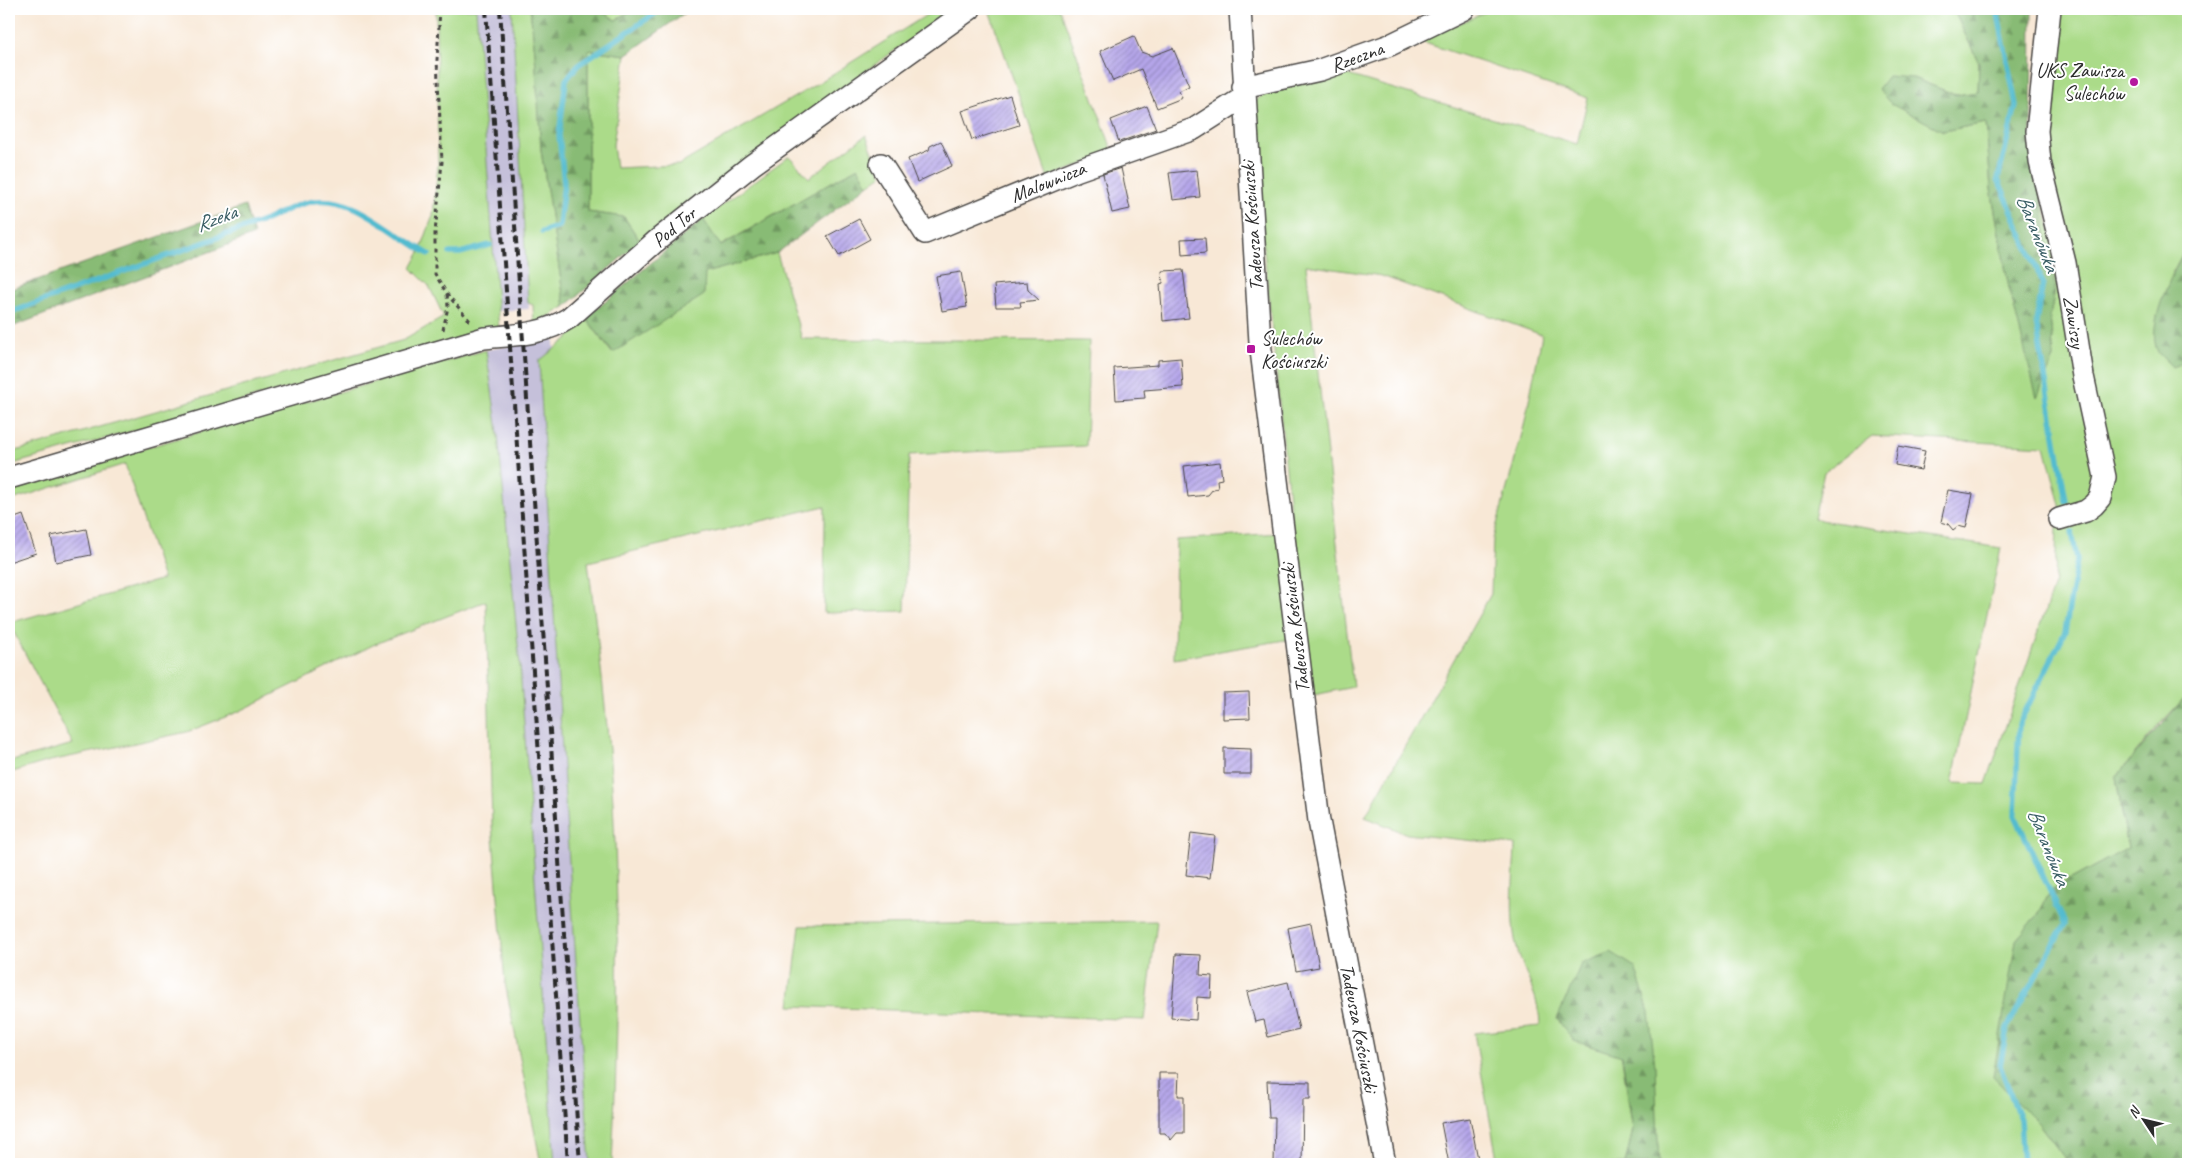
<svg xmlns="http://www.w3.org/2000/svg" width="2197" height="1173" font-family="Caveat,sans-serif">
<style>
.industrial{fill:#c5c0da}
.green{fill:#abdb89;stroke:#6b835a}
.forest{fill:url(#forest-firs);stroke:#5a7350}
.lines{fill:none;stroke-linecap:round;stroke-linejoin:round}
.stream{stroke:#52bbcf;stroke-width:5.5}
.building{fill:url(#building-hatch)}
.minor-casing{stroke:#4a4745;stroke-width:24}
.path{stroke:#4a4745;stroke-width:3;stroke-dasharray:4 4;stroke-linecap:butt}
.minor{stroke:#fff;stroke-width:21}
.rail{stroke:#2b2b2b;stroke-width:4;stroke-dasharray:8 4;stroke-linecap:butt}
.poi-dot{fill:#b5179e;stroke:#fff;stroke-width:2}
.labels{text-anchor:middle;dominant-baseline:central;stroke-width:4;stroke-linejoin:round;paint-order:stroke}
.street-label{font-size:20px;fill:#2b2b2b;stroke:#fff}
.poi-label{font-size:20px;fill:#2b2b2b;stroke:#fff;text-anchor:end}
.water-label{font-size:21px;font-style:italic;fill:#395d64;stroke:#fff}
</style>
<defs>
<pattern id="forest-firs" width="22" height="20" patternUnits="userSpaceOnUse" patternTransform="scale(1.25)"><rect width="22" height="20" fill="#88bb75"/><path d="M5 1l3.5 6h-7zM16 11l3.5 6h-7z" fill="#6f9860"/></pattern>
<pattern id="building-hatch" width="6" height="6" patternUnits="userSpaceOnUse" patternTransform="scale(1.25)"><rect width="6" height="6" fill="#b5a6ea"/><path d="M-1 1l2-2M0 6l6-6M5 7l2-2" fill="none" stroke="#9387be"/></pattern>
</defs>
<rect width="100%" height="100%" fill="#fff"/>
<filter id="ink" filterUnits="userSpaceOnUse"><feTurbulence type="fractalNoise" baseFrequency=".02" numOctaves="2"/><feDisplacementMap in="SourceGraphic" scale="10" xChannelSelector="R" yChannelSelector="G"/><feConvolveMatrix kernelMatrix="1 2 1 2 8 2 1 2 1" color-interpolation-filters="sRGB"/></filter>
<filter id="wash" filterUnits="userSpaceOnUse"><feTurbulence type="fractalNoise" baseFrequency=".0096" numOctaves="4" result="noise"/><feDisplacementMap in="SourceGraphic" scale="20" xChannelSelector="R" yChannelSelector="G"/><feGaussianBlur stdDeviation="1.12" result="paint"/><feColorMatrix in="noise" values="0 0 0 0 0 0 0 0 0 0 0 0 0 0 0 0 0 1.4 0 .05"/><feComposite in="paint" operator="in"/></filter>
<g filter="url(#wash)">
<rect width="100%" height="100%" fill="#f8e8d6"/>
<g class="industrial">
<path d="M476,9H512L529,309L497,311Z"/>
<path d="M554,338L555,368L609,1164H546L486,350Z"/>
</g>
<g class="green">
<path d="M436,9H476L499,330L9,465V453L404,340L444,317L429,286L411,268L420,252L433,215L438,165Z"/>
<path d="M512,9H530L535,53L541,150L565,307L534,325L533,305L528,303Z"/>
<path d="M597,9H633L616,20Z"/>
<path d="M936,9H954L843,87L640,241L624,217L588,212V50L626,55L613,145L616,168L679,165L820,82Z"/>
<path d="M996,9H1060L1113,152L1048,178L990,13Z"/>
<path d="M1492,9H1953L1979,63L1978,92L1956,95L1913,78L1943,131L1986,123L1991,189L2009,288L2054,359L2050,317L2055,288L2034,163L2060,271L2096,487L2087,503L2061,509L2045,446L1872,436L1824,472L1814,519L2001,548L1952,783L1986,784L2055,582L2057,527L2103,503L2047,161L2054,9H2188V244L2173,271L2158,352L2171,366L2188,361V694L2160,724L2116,777L2128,848L2051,890L2038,915L2016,940L2039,1124L2069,1164H1659L1658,1152L1621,1053L1633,1130L1625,1164H1498L1474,1033L1540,1026C1540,999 1526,977 1518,952C1508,918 1514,880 1515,845L1407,834L1365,817L1491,594L1493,539L1524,426L1542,335L1382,276L1306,265L1353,687L1309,696L1251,123L1254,102L1273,87L1338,72L1577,144L1588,98L1419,41Z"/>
<path d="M866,135L882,175L868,185L858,167L720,246L703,219L789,156L809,178Z"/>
<path d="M777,253L802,339L1089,341L1086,446L909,455L905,611L824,613L825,506L588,562C598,641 608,722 613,802C620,923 618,1044 612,1164H590L567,833L539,361L567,339L586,318L612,353L705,273Z"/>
<path d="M486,350L497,425L520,666L555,1164H541L505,983L492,825L486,601L375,644L238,712L187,732L50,761L9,773V762L73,744L9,623L163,579L125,464L9,501V487Z"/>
<path d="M1280,533L1296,638L1174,659L1176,540Z"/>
<path d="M1157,921L1145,1020L790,1006L800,926Z"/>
</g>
<g class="forest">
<path d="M530,9H597L616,20L633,9H690L626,55L588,50V212L624,217L640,241L565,307L541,150L535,53Z"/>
<path d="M1953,9H2032L2031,135L2055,288L2050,317L2054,358L2037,398L2009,288L1991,189L1986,123L1943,131L1891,104L1878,89L1888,76L1913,78L1956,95L1978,92L1979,63Z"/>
<path d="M858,167L868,185L777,253L705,273L704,295L613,353L586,318L703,219L721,246Z"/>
<path d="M245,206L254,235L9,328V290Z"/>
<path d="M2188,244V361L2172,367C2168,362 2161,357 2158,352C2144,326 2175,268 2188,244Z"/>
<path d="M2188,694V1164H2069L2039,1124L1993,1077L2016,940L2038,915L2051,890L2128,848L2116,777Z"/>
<path d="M1611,952L1635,967L1649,1012L1655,1066L1659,1164H1625L1633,1130L1622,1056L1574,1041L1557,1019L1581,964Z"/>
</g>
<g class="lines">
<g class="stream">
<path d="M1997,9L2016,105L1998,179L2043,283L2036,322L2066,501"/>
<path d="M542,232L559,226L564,183L559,135L566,80L578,65L662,9"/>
<path d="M450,253H460L490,245"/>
<path d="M9,313L266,220C279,214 292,206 305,203C352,189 392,235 429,254"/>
<path d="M2023,1164L2020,1119L2000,1066L2007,1028L2065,924L2015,815L2019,724L2065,632L2077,560L2072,532"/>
</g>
</g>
<g id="blocks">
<g class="building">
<path d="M1134,36L1141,52L1152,56L1173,48L1189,86L1179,91L1182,98L1157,108L1141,69L1113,81L1100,51Z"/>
<path d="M1010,95L1019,125L972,140L962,111Z"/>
<path d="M1147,106L1156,129L1119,142L1111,120Z"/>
<path d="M941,141L952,166L917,182L908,159L929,150L930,146Z"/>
<path d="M1121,168L1130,209L1112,213L1103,174Z"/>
<path d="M1197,170L1200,197L1173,200L1169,173Z"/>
<path d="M859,219L870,239L839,256L827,236Z"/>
<path d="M1205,238L1206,253L1182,255L1181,239Z"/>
<path d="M1183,270L1189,318L1163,321L1160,284L1163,283L1162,271Z"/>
<path d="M961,272L967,307L942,311L936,276Z"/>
<path d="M1027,282L1028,290L1039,300L1020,302L1021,307H996L994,285Z"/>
<path d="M1181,358L1183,387L1144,390L1145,398L1116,400L1114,368L1158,365V360Z"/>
<path d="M1898,446L1925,451L1921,470L1895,465Z"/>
<path d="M1220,462L1222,479L1217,480L1218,488L1213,489L1208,495L1188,497L1184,466Z"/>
<path d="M1948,490L1973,494L1966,528L1958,526L1953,530L1948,524L1941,522Z"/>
<path d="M23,515L36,553L9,562V520Z"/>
<path d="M86,529L91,555L56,562L51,536Z"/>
<path d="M1249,692L1250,718L1223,719V693Z"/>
<path d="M1224,748L1251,749V774H1224Z"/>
<path d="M1191,833L1215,836L1210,878L1186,875Z"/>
<path d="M1311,923L1319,967L1296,971L1288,928Z"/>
<path d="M1176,954L1201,955L1200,975L1212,976L1211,998L1197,997L1196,1020L1171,1018Z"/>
<path d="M1288,982L1299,1029L1268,1037L1264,1020L1255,1022L1247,992Z"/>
<path d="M1159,1073H1179L1178,1096H1184V1133H1177L1171,1140L1165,1133H1159Z"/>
<path d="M1267,1081L1310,1082V1099H1303L1302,1164H1274L1275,1118H1269Z"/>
<path d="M1470,1118L1478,1159L1449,1164L1441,1123Z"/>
</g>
</g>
</g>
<g filter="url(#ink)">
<use href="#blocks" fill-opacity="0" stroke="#4a4745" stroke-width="1"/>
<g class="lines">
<defs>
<g id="minor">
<path d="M1240,9L1260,342L1319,821L1385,1164"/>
<path d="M2050,9L2037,131L2040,162L2065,263L2083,376L2105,477L2100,498L2094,505L2086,511L2059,519"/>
<path d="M1243,87L1320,70L1390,45L1464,9"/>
<path d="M881,164L925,233L1078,170L1194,129L1244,97"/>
<path d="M9,478L484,338C515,335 543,335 569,318L655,242L752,165L970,9"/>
</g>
</defs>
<use href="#minor" class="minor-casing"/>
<g class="path">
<path d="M440,9L437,60L442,162L435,233V274L447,294L470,321"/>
<path d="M443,330L448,307L447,294"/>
</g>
<use href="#minor" class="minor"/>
<g class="rail">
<path d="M486,9L568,1164"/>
<path d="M500,9L580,1164"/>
</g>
</g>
</g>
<g class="poi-dot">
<circle cx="2134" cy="82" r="5"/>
<rect x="1246" y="344" width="10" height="10" rx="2.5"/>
</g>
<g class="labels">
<g class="street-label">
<text transform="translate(1357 57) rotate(-20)">Rzeczna</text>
<text transform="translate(1048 182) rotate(-22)">Malownicza</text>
<text transform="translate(1252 226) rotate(-94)">Tadeusza Kościuszki</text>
<text transform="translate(674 227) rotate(-40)">Pod Tor</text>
<text transform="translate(2074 322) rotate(81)">Zawiszy</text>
<text transform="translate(1295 628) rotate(-97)">Tadeusza Kościuszki</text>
<text transform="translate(1359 1028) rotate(79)">Tadeusza Kościuszki</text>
</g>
<g class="poi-label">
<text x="2124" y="70">UKS Zawisza<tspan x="2124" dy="23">Sulechów</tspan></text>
<text x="1261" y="338" text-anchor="start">Sulechów<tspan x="1261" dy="23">Kościuszki</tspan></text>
</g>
<g class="water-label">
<text transform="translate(216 218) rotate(-20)">Rzeka</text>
<text transform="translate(2038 233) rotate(68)">Baranówka</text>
<text transform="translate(2049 847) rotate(68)">Baranówka</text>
</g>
</g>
<rect width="2197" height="1173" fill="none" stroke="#fff" stroke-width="30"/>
<g transform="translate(2144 1120) rotate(305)" stroke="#ffffff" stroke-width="4" paint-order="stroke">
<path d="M0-4L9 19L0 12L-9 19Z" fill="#2b2b2b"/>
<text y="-8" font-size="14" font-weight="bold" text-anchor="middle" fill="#2b2b2b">N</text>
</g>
</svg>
